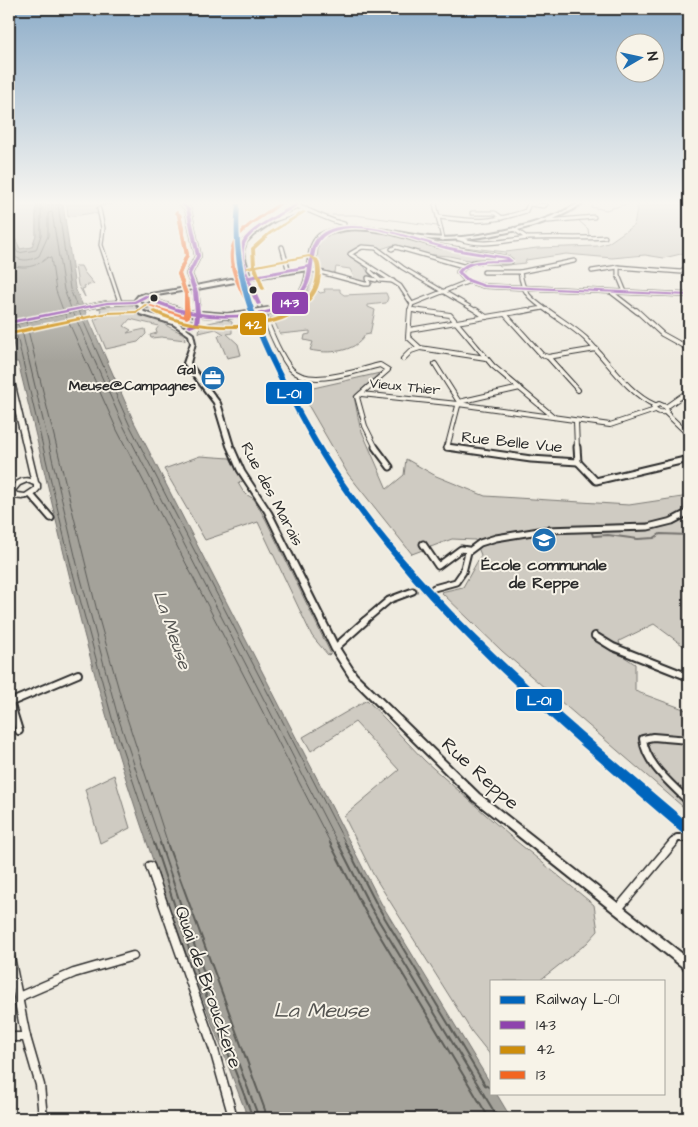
<svg xmlns="http://www.w3.org/2000/svg" width="698" height="1127" font-family="'Architects Daughter',sans-serif">
<style>
.green{fill:#cfcbc2;stroke:#7d7b76}
.water{fill:#a4a29a;stroke:#74726e}
.lines{fill:none;stroke-linecap:round;stroke-linejoin:round}
.shore-far1{stroke:#5b5b57;stroke-width:1}
.shore{stroke:#5b5b57;stroke-width:2}
.stream-far1{stroke:#74726e;stroke-width:1}
.stream{stroke:#74726e;stroke-width:2}
.minor-tunnel{stroke:#c8c5bc;stroke-width:5;stroke-dasharray:5 2.5;stroke-linecap:butt}
.minor-far4-casing{stroke:#2b2b2b;stroke-width:5.5}
.minor-far3-casing{stroke:#2b2b2b;stroke-width:6}
.minor-far2-casing{stroke:#2b2b2b;stroke-width:9}
.minor-far1-casing{stroke:#2b2b2b;stroke-width:10}
.minor-casing{stroke:#2b2b2b;stroke-width:11}
.tertiary-casing{stroke:#2b2b2b;stroke-width:4}
.secondary-casing{stroke:#2b2b2b;stroke-width:4}
.primary-casing{stroke:#2b2b2b;stroke-width:3}
.minor-far4{stroke:#f7f3e8;stroke-width:3}
.minor-far3{stroke:#f7f3e8;stroke-width:4}
.minor-far2{stroke:#f7f3e8;stroke-width:5}
.minor-far1{stroke:#f7f3e8;stroke-width:6}
.minor{stroke:#f7f3e8;stroke-width:8}
.tertiary{fill:#f7f3e8;fill-rule:evenodd}
.secondary{fill:#f7f3e8;fill-rule:evenodd}
.primary{fill:#f7f3e8;fill-rule:evenodd}
.secondary-bridge-far1-casing{stroke:#2b2b2b;stroke-width:6;stroke-linecap:butt}
.secondary-bridge-casing{stroke:#2b2b2b;stroke-width:8;stroke-linecap:butt}
.secondary-bridge-far1{stroke:#f7f3e8;stroke-width:4}
.secondary-bridge{stroke:#f7f3e8;stroke-width:5}
.bus-1-casing{stroke:#f7f3e8;stroke-width:3}
.bus-2-casing{stroke:#f7f3e8;stroke-width:3}
.bus-3-casing{stroke:#f7f3e8;stroke-width:3}
.bus-1{fill:#8e44ad;fill-rule:evenodd}
.bus-2{fill:#ce8d09;fill-rule:evenodd}
.bus-3{fill:#f26522;fill-rule:evenodd}
.rail-1-casing{stroke:#f7f3e8;stroke-width:3}
.rail-1{fill:#0065bd;fill-rule:evenodd}
.bus-dot{fill:#2b2b2b;stroke:#f7f3e8;stroke-width:2}
.labels{text-anchor:middle;dominant-baseline:central;stroke-width:4;stroke-linejoin:round;paint-order:stroke}
.far-poi-label{font-size:14px;font-weight:bold;fill:#2b2b2b;stroke:#f7f3e8;text-anchor:end}
.far-street-label{font-size:14px;fill:#2b2b2b;stroke:#f7f3e8}
.street-label{font-size:16px;fill:#2b2b2b;stroke:#f7f3e8}
.poi-label{font-size:16px;font-weight:bold;fill:#2b2b2b;stroke:#f7f3e8}
.water-label{font-size:18px;font-style:italic;fill:#555552;stroke:#f7f3e8}
.near-street-label{font-size:19px;fill:#2b2b2b;stroke:#f7f3e8}
.near-water-label{font-size:21px;font-style:italic;fill:#555552;stroke:#f7f3e8}
.line-badge{stroke:#f7f3e8;stroke-width:2}
.badge-label{font-size:14px;text-anchor:middle;font-weight:bold;fill:#fff}
</style>
<rect width="100%" height="100%" fill="#efebe0"/>
<filter id="ink" filterUnits="userSpaceOnUse"><feTurbulence type="fractalNoise" baseFrequency=".02" numOctaves="2"/><feDisplacementMap in="SourceGraphic" scale="10" xChannelSelector="R" yChannelSelector="G"/><feConvolveMatrix kernelMatrix="1 2 1 2 8 2 1 2 1" color-interpolation-filters="sRGB"/></filter>
<g filter="url(#ink)">
<g class="green">
<path d="M9,204H36V235L32,247L20,249L9,226Z"/>
<path d="M67,204H113L99,206L101,215L92,213L68,217Z"/>
<path d="M638,204H689V252L664,258L645,255L612,258L566,254L526,260L525,263L500,266L498,264H485L484,262L506,263L513,260L508,258L473,261L449,256L421,254L393,245L378,250L363,246L355,249L349,256L364,266L374,281L372,284L356,281L350,269L336,267L335,272L331,274L316,268L319,241L324,237L353,230L390,232L439,246H455L506,252L537,248L598,246L608,243L634,225Z"/>
<path d="M75,266H81L84,272L94,284L84,286L85,288L82,289L85,297L78,285Z"/>
<path d="M312,273H316V289L320,293L325,292L324,289H340V292L344,295L386,293L388,298L386,303L368,305V307L375,310L370,334L365,335C355,353 327,354 310,350L313,342L304,340L305,335L310,334V331L280,334L273,318H269L268,315C294,310 309,301 312,273Z"/>
<path d="M131,304L136,306L137,311L143,316L165,322L167,326L184,334L185,340L161,337L151,338L150,335L157,333L156,330L159,326L130,319L124,326L131,330L127,333L145,329L146,334L138,342L106,349L94,320L102,316L100,313L101,309L96,308Z"/>
<path d="M149,306L163,307L193,320L184,324L147,314L144,311Z"/>
<path d="M226,319L232,322V333L227,334L238,344L241,355L227,358L218,336L224,334L216,329L199,333L200,325Z"/>
<path d="M380,373L354,396L360,427L387,489L404,475L406,459L436,476L485,496L629,505L689,496V650L654,624L619,641L623,656L635,664V691L689,711V812L502,651L441,592L463,587L481,555L475,540L452,539L412,554L348,474L300,391Z"/>
<path d="M200,456L230,458L243,481L238,483L244,493L254,499L266,520L331,654L328,655L312,636L258,522L205,540L164,469Z"/>
<path d="M367,700L425,761L510,836L594,905L598,931L587,943L539,981H492V1057L472,1032L374,876L344,816L399,770L355,722L311,751L303,737Z"/>
<path d="M114,775L130,828L100,843L85,789Z"/>
</g>
<path class="water" d="M36,204H63L75,288L134,422L381,903L492,1086V1093H496L511,1118H248C198,987 148,855 108,721C73,602 48,482 18,362H15V357L16,356L9,323V211V226L20,249L32,247L36,235Z"/>
<g class="lines">
<g class="shore-far1">
<path d="M58,204L70,289L77,307"/>
<path d="M9,237L18,253L36,250L41,235V204"/>
<path d="M9,251C17,262 28,262 39,256L48,236V213L52,212L64,290L71,308"/>
<path d="M9,264C23,270 37,267 48,257L51,258L56,291L63,310"/>
<path d="M79,311L129,424L346,844"/>
<path d="M73,312L124,427L338,844"/>
<path d="M65,314L117,430L331,844"/>
<path d="M26,322L99,619L126,715L168,844"/>
<path d="M17,324L22,331L77,564L118,717L161,844"/>
<path d="M9,328H13L16,332L71,566L112,718L154,844"/>
</g>
<g class="shore">
<path d="M154,843L193,961L253,1118"/>
<path d="M160,843L199,959L259,1118"/>
<path d="M167,843L265,1110L266,1118"/>
<path d="M330,843L365,911L489,1118"/>
<path d="M338,843L371,908L498,1118"/>
<path d="M345,843L377,905L485,1085L492,1089"/>
</g>
<g class="stream-far1">
<path d="M591,207L606,210L626,204"/>
<path d="M332,215H355L437,226"/>
<path d="M578,220L588,229L589,236L587,237"/>
</g>
<path class="stream" d="M592,533L593,536L608,535L638,539L654,538L660,534L689,535"/>
<path class="minor-tunnel" d="M413,591L434,588"/>
<defs>
<g id="minor-far4">
<path d="M435,204L443,239"/>
<path d="M529,204L544,206L546,204"/>
<path d="M296,206C313,211 327,220 344,224"/>
<path d="M99,209L103,228L101,245L120,302"/>
<path d="M472,213H495L502,218"/>
<path d="M439,217C475,222 491,223 526,211L529,204"/>
<path d="M274,220L306,209"/>
<path d="M548,221L594,217"/>
<path d="M514,229L527,238"/>
<path d="M457,238C482,248 505,240 530,238C555,237 580,239 605,237"/>
<path d="M282,247L289,272"/>
<path d="M392,249L396,247L463,266"/>
<path d="M371,268L370,271L380,280L393,281"/>
<path d="M309,269L365,284H369L368,278L376,280"/>
<path d="M592,271L618,267"/>
<path d="M484,272H520L574,261"/>
<path d="M520,272C523,295 531,299 549,312"/>
<path d="M248,278L262,312"/>
<path d="M611,292L637,312"/>
<path d="M625,292L618,275V267L681,272L689,264"/>
<path d="M412,304L400,286L350,254L362,247L376,248L403,268L478,312"/>
<path d="M423,312L410,310L412,304L467,282"/>
<path d="M521,312L543,308"/>
</g>
<g id="minor-far3">
<path d="M262,310C268,326 280,356 291,369C309,389 358,370 380,365L388,370L357,397L365,426L376,448"/>
<path d="M410,310L408,337L420,348L486,358"/>
<path d="M413,310L450,315L493,366L554,417"/>
<path d="M476,310L486,317"/>
<path d="M547,310C559,319 574,328 585,338C606,358 628,394 655,405"/>
<path d="M636,310L662,334L689,349"/>
<path d="M505,314L542,355L548,357"/>
<path d="M409,330L528,310"/>
<path d="M403,359L411,351L420,348"/>
<path d="M435,364L459,402"/>
<path d="M578,390L548,357L596,349"/>
<path d="M361,394L458,404L610,425L655,410"/>
<path d="M659,404L666,407L667,411C661,414 657,412 653,407Z"/>
<path d="M666,407L689,391"/>
<path d="M665,412L689,435"/>
<path d="M576,421L577,448"/>
<path d="M449,448H447L459,402L520,388"/>
</g>
<g id="minor-far2">
<path d="M375,447L390,467"/>
<path d="M447,447L531,459L578,462L577,447"/>
<path d="M578,462L596,481L689,459"/>
<path d="M31,495L51,518"/>
<path d="M423,544L438,566L461,549L468,550"/>
<path d="M434,588L456,582L463,572L468,552L480,543L496,538L545,530L648,527L672,521L689,512"/>
<path d="M363,622L389,600L413,591"/>
</g>
<g id="minor-far1">
<path d="M595,636L613,647L689,677"/>
<path d="M335,648L365,621"/>
<path d="M10,702L19,731"/>
<path d="M9,703L78,674"/>
<path d="M689,740L653,737L643,739C646,765 672,784 689,802"/>
<path d="M672,844L677,838H689"/>
</g>
<g id="minor">
<path d="M150,866L214,1050L231,1110V1118"/>
<path d="M618,909L673,843"/>
<path d="M10,957L26,1037"/>
<path d="M18,1001L23,995L74,973L133,956"/>
<path d="M9,1039L13,1037H26L40,1085L43,1118"/>
</g>
<g id="tertiary">
<path d="M180,204H184L190,209L200,256L191,274L196,286L231,279L237,281L235,282L197,289L199,304V324L185,329H183V327L195,323V304L193,289L151,296L149,295L151,294L192,287L187,274L196,256L186,209Z"/>
<path d="M296,204H300L253,235L246,242L243,252L250,277L309,268L311,269L309,270L247,279L239,252L242,242L251,233Z"/>
<path d="M390,231L439,245L508,257L512,260V262C495,265 473,256 461,272L468,280L484,285L689,294V296L484,287L465,281L457,272C471,254 488,263 508,260L507,259L439,247L389,233L388,232Z"/>
</g>
<g id="secondary">
<path d="M577,204H581C550,228 466,244 428,239C401,236 364,225 337,231C329,232 319,237 316,244C314,247 314,252 314,256C312,268 311,281 304,292C297,303 284,308 272,311L270,310C279,304 291,302 299,293C313,276 302,241 324,232C356,219 397,234 430,237C472,241 541,226 577,204Z"/>
<path d="M145,294L153,295L159,298L158,301L191,313L187,314L156,304L146,307H143L142,310L144,312L177,322L193,334L195,343L190,363L220,403L233,446L244,471L271,512L338,646L356,674L479,794L689,959V970L685,969L473,800L350,678L332,650L265,512L238,471L227,446L214,403L184,363L191,343L189,335L173,324L140,314L138,310L139,306L134,303L107,304L9,324V322L107,302L134,301L138,296ZM145,297L155,299L154,301L146,305L137,302L141,298Z"/>
</g>
<path id="primary" d="M9,371L12,373L38,482L40,484V489C33,498 23,501 12,497L9,491C14,483 21,476 31,479L9,384ZM27,482L34,485V488L25,494L17,493L15,491L20,485Z"/>
</defs>
<use href="#minor-far4" class="minor-far4-casing"/>
<use href="#minor-far3" class="minor-far3-casing"/>
<use href="#minor-far2" class="minor-far2-casing"/>
<use href="#minor-far1" class="minor-far1-casing"/>
<use href="#minor" class="minor-casing"/>
<use href="#tertiary" class="tertiary-casing"/>
<use href="#secondary" class="secondary-casing"/>
<use href="#primary" class="primary-casing"/>
<use href="#minor-far4" class="minor-far4"/>
<use href="#minor-far3" class="minor-far3"/>
<use href="#minor-far2" class="minor-far2"/>
<use href="#minor-far1" class="minor-far1"/>
<use href="#minor" class="minor"/>
<use href="#tertiary" class="tertiary"/>
<use href="#secondary" class="secondary"/>
<use href="#primary" class="primary"/>
<defs>
<path id="secondary-bridge-far1" d="M259,312L272,310"/>
<path id="secondary-bridge" d="M189,313L227,316L269,310"/>
</defs>
<use href="#secondary-bridge-far1" class="secondary-bridge-far1-casing"/>
<use href="#secondary-bridge" class="secondary-bridge-casing"/>
<use href="#secondary-bridge-far1" class="secondary-bridge-far1"/>
<use href="#secondary-bridge" class="secondary-bridge"/>
<defs>
<path id="bus-1" d="M180,204H184L190,209L200,256L191,274L198,292L200,313C228,317 283,317 301,290C306,283 307,275 308,268L250,279L261,304L257,305C249,290 233,259 242,242C249,228 281,212 295,204H300C286,214 254,227 246,242C241,252 245,266 249,276L309,265C310,256 310,247 316,239C338,210 411,237 440,245C463,250 485,253 508,257L513,261L511,262C496,263 472,259 461,272L469,279L485,285L689,294V296L484,287L465,281L457,272C470,255 491,263 507,259C486,256 466,254 446,249C413,241 372,222 338,230C303,238 321,271 304,292C284,319 230,320 200,316L199,325L190,328L187,326L194,323L195,315L179,312L154,303V299L146,298L135,303L107,304L9,324V321L107,302L134,301L145,295L159,297V301L177,308L195,312L193,292L187,274L196,256L186,209Z"/>
<g id="bus-2">
<path d="M176,211L181,214L189,255L181,274L188,294L190,316L187,318L184,316V294L177,274L185,255L177,215L174,212Z"/>
<path d="M303,211L306,212L271,234L255,249L256,265L309,255L318,259C323,269 321,283 316,292C311,300 306,306 298,312C265,335 184,332 151,311L155,310C167,315 179,320 192,322C227,329 289,327 310,293C316,284 318,271 314,260L309,257L257,267L265,289L263,290L261,289L253,268L246,269L244,268L252,266L251,248L269,232Z"/>
<path d="M145,304L149,305L137,313L108,314L11,335L9,333L11,331L108,312L136,311Z"/>
</g>
<g id="bus-3">
<path d="M277,204H282C273,211 263,217 253,224C222,247 235,270 248,299L244,300C216,245 230,235 277,204Z"/>
<path d="M175,211H177L181,214L189,255L181,274L188,294L190,317L187,319L149,306L151,305L184,315V294L177,274L185,255L177,215L175,213Z"/>
</g>
</defs>
<use href="#bus-1" class="bus-1-casing"/>
<use href="#bus-2" class="bus-2-casing"/>
<use href="#bus-3" class="bus-3-casing"/>
<use href="#bus-1" class="bus-1"/>
<use href="#bus-2" class="bus-2"/>
<use href="#bus-3" class="bus-3"/>
<defs>
<path id="rail-1" d="M236,204H240C235,274 257,324 288,385C307,423 328,459 353,494C443,620 572,724 689,823V837L685,835C565,732 440,628 348,498C322,462 301,423 281,384C250,323 229,273 236,204Z"/>
</defs>
<use href="#rail-1" class="rail-1-casing"/>
<use href="#rail-1" class="rail-1"/>
</g>
</g>
<linearGradient id="sky" x2="0" y2="1"><stop stop-color="#8dadc9"/><stop offset="0.56" stop-color="#f8f6f1"/><stop offset="1" stop-color="#f8f6f1" stop-opacity="0"/></linearGradient>
<rect width="698" height="362" fill="url(#sky)"/>
<defs>
<symbol id="office-disc" viewBox="-11 -11 22 22"><circle r="9.5" fill="#1f6fb2" stroke="#f7f3e8"/><path d="M-6-3h4V-5.5h4V-3h4V5H-6ZM-1-4.5V-3h2v-1.5ZM-6 0V1H6V0Z" fill="#fff"/></symbol>
<symbol id="school-disc" viewBox="-11 -11 22 22"><circle r="9.5" fill="#1f6fb2" stroke="#f7f3e8"/><path d="M0-5L7-2L0 1L-7-2ZM-4 1L0 2.5L4 1V4Q0 6-4 4Z" fill="#fff"/></symbol>
</defs>
<g fill-rule="evenodd">
<use href="#office-disc" x="199" y="364" width="28" height="28"/>
<use href="#school-disc" x="530" y="526" width="28" height="28"/>
</g>
<g class="bus-dot">
<circle cx="253" cy="290" r="4.5"/>
<circle cx="154" cy="298" r="4.5"/>
</g>
<g class="labels">
<g class="far-poi-label">
<text x="196" y="370">Gal<tspan x="196" dy="16">Meuse@Campagnes</tspan></text>
</g>
<g class="far-street-label">
<text transform="translate(405 387) rotate(6)">Vieux Thier</text>
</g>
<g class="street-label">
<text transform="translate(512 442) rotate(6)">Rue Belle Vue</text>
<text transform="translate(272 494) rotate(62)">Rue des Marais</text>
</g>
<g class="poi-label">
<text x="544" y="565">École communale<tspan x="544" dy="18">de Reppe</tspan></text>
</g>
<g class="water-label">
<text transform="translate(172 630) rotate(71)">La Meuse</text>
</g>
<g class="near-street-label">
<text transform="translate(480 774) rotate(42)">Rue Reppe</text>
<text transform="translate(208 987) rotate(71)">Quai de Brouckere</text>
</g>
<g class="near-water-label">
<text x="321" y="1010">La Meuse</text>
</g>
</g>
<g class="line-badge">
<rect x="271" y="291" width="38" height="24" rx="5" fill="#8e44ad"/>
<rect x="239" y="312" width="28" height="24" rx="5" fill="#ce8d09"/>
<rect x="265" y="381" width="48" height="24" rx="5" fill="#0065bd"/>
<rect x="515" y="688" width="48" height="24" rx="5" fill="#0065bd"/>
</g>
<g class="badge-label">
<text x="290" y="307">143</text>
<text x="253" y="329">42</text>
<text x="289" y="398">L-01</text>
<text x="539" y="705">L-01</text>
</g>
<rect width="698" height="1127" fill="none" stroke="#f7f3e8" stroke-width="30"/>
<rect x="15" y="15" width="668" height="1097" fill="none" stroke="#2b2b2b" stroke-width="2" filter="url(#ink)"/>
<rect x="490" y="980" width="175" height="115" fill="#f7f3e8" stroke="#a5a39c"/>
<rect x="500" y="996" width="25" height="8" fill="#0065bd" stroke="#a5a39c"/>
<text x="536" y="1004" font-size="15" fill="#2b2b2b">Railway L-01</text>
<rect x="500" y="1021" width="25" height="8" fill="#8e44ad" stroke="#a5a39c"/>
<text x="536" y="1030" font-size="15" fill="#2b2b2b">143</text>
<rect x="500" y="1046" width="25" height="8" fill="#ce8d09" stroke="#a5a39c"/>
<text x="536" y="1054" font-size="15" fill="#2b2b2b">42</text>
<rect x="500" y="1071" width="25" height="8" fill="#f26522" stroke="#a5a39c"/>
<text x="536" y="1080" font-size="15" fill="#2b2b2b">13</text>
<g transform="translate(640 58) rotate(81)"><circle r="24" fill="#f7f3e8" stroke="#a5a39c"/>
<path d="M0-4L9 19L0 12L-9 19Z" fill="#1f6fb2"/>
<text y="-8" font-size="14" font-weight="bold" text-anchor="middle" fill="#2b2b2b">N</text>
</g>
</svg>
